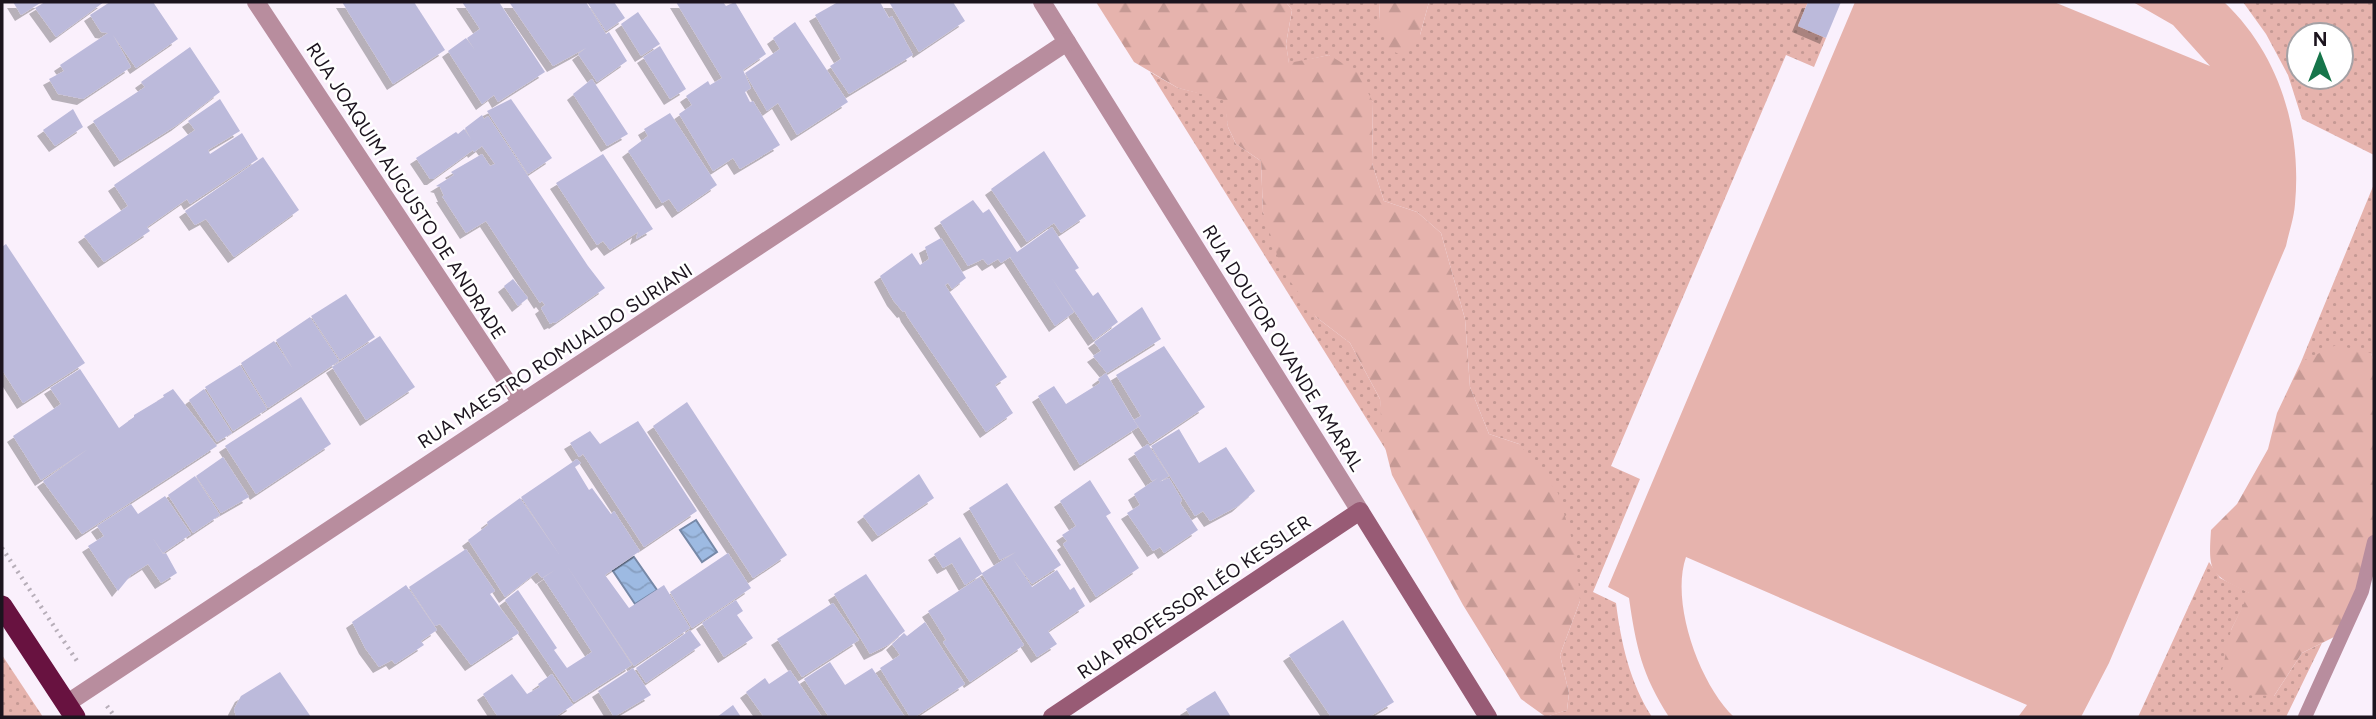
<svg xmlns="http://www.w3.org/2000/svg" width="2376" height="719" font-family="Figtree,sans-serif">
<style>
.grass{fill:url(#grass-dots);fill-rule:evenodd}
.forest{fill:url(#forest-firs)}
.garden{fill:#e6b3ad}
.water{fill:url(#water-waves);stroke:#7688a7;stroke-width:2}
.building{fill:#bcbadb;filter:url(#shadow)}
.lines{fill:none;stroke-linecap:round;stroke-linejoin:round}
.path{stroke:#b7aeb9;stroke-width:4.5;stroke-dasharray:2 5;stroke-linecap:butt}
.lane{stroke:#b88d9e;stroke-width:14}
.street{stroke:#b88d9e;stroke-width:18}
.secondary{stroke:#985b75;stroke-width:18}
.highway{stroke:#681240;stroke-width:21}
.labels{text-anchor:middle;dominant-baseline:central;stroke-width:5;stroke-linejoin:round;paint-order:stroke}
.street-label{font-size:19px;fill:#1c141e;stroke:#fff}
</style>
<defs>
<pattern id="grass-dots" width="8" height="8" patternUnits="userSpaceOnUse" patternTransform="scale(1.75)"><rect width="8" height="8" fill="#e6b3ad"/><path d="M2 2h.1M6 6h.1" fill="none" stroke="#c59994" stroke-width="1.8" stroke-linecap="round"/></pattern>
<pattern id="forest-firs" width="22" height="20" patternUnits="userSpaceOnUse" patternTransform="scale(1.75)"><rect width="22" height="20" fill="#e6b3ad"/><path d="M5 1l3.5 6h-7zM16 11l3.5 6h-7z" fill="#c59994"/></pattern>
<pattern id="water-waves" width="16" height="10" patternUnits="userSpaceOnUse" patternTransform="scale(1.75)"><rect width="16" height="10" fill="#9dbae2"/><path d="M0 5q4-4 8 0t8 0" fill="none" stroke="#879fc1"/></pattern>
<filter id="shadow"><feDropShadow dx="-6" dy="6" stdDeviation="0" flood-color="#0004"/></filter>
</defs>
<rect width="100%" height="100%" fill="#faf0fc"/>
<g class="grass">
<path d="M1286,2H1380L1379,20L1420,35L1429,2H1808L1798,26L1826,38L1814,67L1786,55L1611,466L1640,479L1593,592L1616,603C1621,643 1630,683 1652,717H1552L1551,715L1567,710L1569,693L1560,655L1580,601L1519,444L1489,434L1470,387L1465,319L1441,233L1417,212L1384,201L1372,163L1373,102L1329,55L1289,64L1286,44L1292,10Z"/>
<path d="M2243,2H2374V155L2302,119L2288,75L2266,34ZM2341,35V77H2299V35Z"/>
<path d="M1150,72L1178,88L1225,99L1228,127L1236,144L1261,161L1263,212L1316,317L1350,343L1380,399L1386,450Z"/>
<path d="M2374,184V362L2371,353L2301,362Z"/>
<path d="M2209,562L2220,578L2250,593L2231,630L2274,696L2302,653L2322,643L2286,717H2138Z"/>
<path d="M2,655L43,717H2Z"/>
</g>
<g class="forest">
<path d="M1096,2H1286L1292,10L1286,44L1289,63L1329,55L1357,72L1373,102L1372,163L1384,201L1417,212L1441,233L1465,319L1470,387L1489,434L1519,444L1558,493L1576,553L1580,601L1560,655L1569,693L1567,710L1546,717L1521,699L1463,605L1392,475L1382,435L1380,399L1350,343L1316,317L1282,270L1263,212L1261,161L1236,144L1228,127L1224,100L1178,88L1134,62Z"/>
<path d="M1380,2H1429L1420,35L1401,55L1388,49L1379,20Z"/>
<path d="M2336,345L2371,353L2374,362V576L2367,580L2334,637L2302,653L2274,696L2236,695L2222,671L2231,630L2249,593C2210,574 2208,574 2211,530L2237,504L2268,449L2277,413L2301,362Z"/>
</g>
<path class="garden" d="M1855,2H2054L2210,66L2173,25L2133,2H2224C2279,54 2302,129 2295,204C2294,218 2289,232 2286,246L2109,663L2081,717H2018L2027,705L1686,557C1670,603 1700,685 1734,717H1669C1642,675 1636,647 1629,598L1608,587Z"/>
<g class="water">
<path d="M696,520L717,552L702,562L680,530Z"/>
<path d="M634,557L657,590L635,604L613,571Z"/>
</g>
<g class="building">
<path d="M13,2H42L21,15Z"/>
<path d="M45,2H104L56,37L35,8Z"/>
<path d="M110,2H153L178,39L136,68L113,35L131,67L83,99L58,94L49,79L64,71L60,65L108,33L101,32L90,15Z"/>
<path d="M342,2H414L445,50L393,84Z"/>
<path d="M462,2H499L545,72L498,102L494,95L482,104L448,51L466,38L475,50L467,38L480,29Z"/>
<path d="M509,2H586L606,34L609,32L627,61L597,82L578,54L586,48L553,66Z"/>
<path d="M587,2H614L625,18L606,31Z"/>
<path d="M676,2H723L726,6L735,2L766,54L743,70L751,88L745,92L750,102L753,101L780,145L740,169L733,158L713,171L679,114L692,105L686,96L708,81L710,85L722,78Z"/>
<path d="M838,2H880L889,18L892,16L913,55L849,94L830,66L841,59L815,15Z"/>
<path d="M889,2H953L965,21L919,52Z"/>
<path d="M1808,2H1841L1826,38L1798,26Z"/>
<path d="M638,12L660,44L641,56L621,24Z"/>
<path d="M795,22L848,102L797,135L778,103L767,111L745,73L780,49L773,38Z"/>
<path d="M660,46L686,89L670,99L643,57Z"/>
<path d="M190,47L220,92L177,125L120,161L93,121L145,87L141,82Z"/>
<path d="M592,79L628,134L607,146L573,94Z"/>
<path d="M220,99L240,131L208,150L210,154L242,133L258,159L190,204L187,199L147,227L150,231L104,262L84,236L128,206L114,185L195,130L188,121Z"/>
<path d="M511,99L552,158L528,174L487,111Z"/>
<path d="M73,109L83,127L55,146L43,130Z"/>
<path d="M670,113L717,185L678,212L669,199L662,203L628,151L648,136L644,129Z"/>
<path d="M482,115L484,119L488,116L588,266L605,288L555,323L554,322L550,324L541,308L545,305L542,301L540,303L486,221L466,233L442,196H444L440,187L436,186L454,175L451,172L482,154L490,166L495,164L482,146L474,152L473,150L433,179H430L416,158L456,132L458,134L464,129L471,139L465,128Z"/>
<path d="M1044,151L1086,216L1061,233L1054,223L1027,242L991,189Z"/>
<path d="M603,154L653,229L636,239L638,232L610,250L603,241L597,245L556,183Z"/>
<path d="M263,157L299,210L234,257L206,219L195,225L185,211Z"/>
<path d="M973,200L983,213L989,209L1017,252L1052,227L1079,268L1075,270L1093,296L1098,292L1118,322L1094,340L1051,277L1074,312L1055,326L1010,257L1001,263L998,259L988,265L983,259L968,266L940,222Z"/>
<path d="M941,238L966,278L952,289L948,283L945,285L1007,377L995,385L1013,413L986,432L907,316L905,311L903,312L893,300L880,276L912,253L920,265L929,259L925,247Z"/>
<path d="M6,244L85,363L23,403L2,370V247Z"/>
<path d="M513,279L528,298L518,306L504,286Z"/>
<path d="M346,294L375,337L340,360L311,316Z"/>
<path d="M1142,307L1161,339L1107,373L1093,356L1101,351L1094,342Z"/>
<path d="M310,317L339,361L268,408L241,363L274,341L293,369L276,340Z"/>
<path d="M380,336L415,387L366,420L332,367Z"/>
<path d="M1164,346L1205,407L1150,444L1134,420L1141,416L1116,375Z"/>
<path d="M240,365L267,409L233,431L205,387Z"/>
<path d="M80,369L119,428L134,417V415L164,397L163,395L173,389L217,446L82,534L43,481L88,449L41,480L13,436L61,404L50,388Z"/>
<path d="M1106,373L1138,427L1080,465L1038,396L1054,386L1066,404L1100,383L1098,379Z"/>
<path d="M204,389L232,433L217,442L189,400Z"/>
<path d="M301,397L331,444L256,494L225,446Z"/>
<path d="M687,402L787,555L753,578L653,426Z"/>
<path d="M638,421L697,511L644,547L583,454L579,457L570,443L590,431L600,444Z"/>
<path d="M1179,429L1199,463L1226,447L1255,491L1238,506L1210,521L1203,511L1195,516L1151,446Z"/>
<path d="M1148,444L1169,476L1159,482L1169,478L1182,500L1180,503L1198,530L1164,553L1160,547L1153,551L1127,513L1140,505L1134,494L1158,478L1152,481L1134,453Z"/>
<path d="M223,457L249,497L221,513L196,476Z"/>
<path d="M577,459L581,463L575,467L589,490L592,488L611,514L614,511L640,551L605,575L629,608L664,585L690,628L634,666L565,563L632,665L574,702L505,600L518,590L557,648L554,650L567,668L592,652L543,578L555,570L542,578L537,572L505,597L468,540L488,525L487,522L520,498L561,557L521,497Z"/>
<path d="M919,474L934,498L878,536L863,516Z"/>
<path d="M195,476L220,515L193,533L168,495Z"/>
<path d="M1090,480L1111,513L1106,516L1139,568L1096,597L1063,544L1067,541L1062,535L1076,526L1060,501Z"/>
<path d="M1007,483L1061,565L1032,584L1013,559L1032,587L1057,570L1070,590L1074,587L1085,606L1048,631L1057,644L1037,657L982,574L965,585L952,563L943,568L934,554L960,537L982,573L1016,552L1000,560L969,508Z"/>
<path d="M165,496L191,534L163,553L152,537L163,554L166,553L177,573L161,583L148,564L131,575L118,591L88,546L104,536L97,526L131,504L138,514Z"/>
<path d="M466,549L495,591L490,594L519,633L471,665L440,624L435,626L409,587Z"/>
<path d="M728,553L751,588L692,628L670,592Z"/>
<path d="M866,574L905,631L888,645L870,654L834,594Z"/>
<path d="M980,577L1024,645L970,682L943,642L946,640L928,611Z"/>
<path d="M406,585L437,630L421,641L424,645L395,664L392,660L379,667L365,648L352,622Z"/>
<path d="M736,600L743,611L737,615L753,638L724,657L702,623Z"/>
<path d="M833,603L859,640L802,677L777,639Z"/>
<path d="M1343,620L1394,702L1369,717H1331L1289,655Z"/>
<path d="M925,622L965,684L915,717H910L880,668L900,655L892,644L904,633L907,636Z"/>
<path d="M690,630L701,645L646,683L636,668Z"/>
<path d="M830,662L845,685L872,668L905,717H829L804,679Z"/>
<path d="M633,668L651,695L614,717L598,691Z"/>
<path d="M790,670L822,717H764L746,692L765,678L769,684Z"/>
<path d="M280,672L311,717H236L234,709L241,696Z"/>
<path d="M512,674L527,694L540,687L538,684L552,674L573,705L555,717H498L483,694Z"/>
<path d="M1215,691L1231,717H1191L1186,709Z"/>
<path d="M733,705L741,717H717Z"/>
</g>
<g class="lines">
<g class="path">
<path d="M2,548L79,664"/>
<path d="M107,706L115,717"/>
</g>
<path class="lane" d="M2305,717L2362,591L2374,542"/>
<g class="street">
<path d="M256,2L521,403"/>
<path d="M1042,2L1360,511"/>
<path d="M66,704L1067,42"/>
</g>
<path class="secondary" d="M1052,717L1360,511L1488,717"/>
<path class="highway" d="M2,606L75,717"/>
</g>
<g class="labels">
<g class="street-label">
<text transform="translate(406 191) rotate(57)">RUA JOAQUIM AUGUSTO DE ANDRADE</text>
<text transform="translate(1283 348) rotate(58)">RUA DOUTOR OVANDE AMARAL</text>
<text transform="translate(555 356) rotate(-33)">RUA MAESTRO ROMUALDO SURIANI</text>
<text transform="translate(1194 597) rotate(-34)">RUA PROFESSOR LÉO KESSLER</text>
</g>
</g>
<rect width="2376" height="719" fill="none" stroke="#1c141e" stroke-width="7"/>
<g transform="translate(2320 56)"><circle r="33" fill="#ffffff" stroke="#a4a1a5" stroke-width="2"/>
<path d="M0-5L12 26L0 18L-12 26Z" fill="#16754a"/>
<text y="-10" font-size="19" font-weight="bold" text-anchor="middle" fill="#1c141e">N</text>
</g>
</svg>
